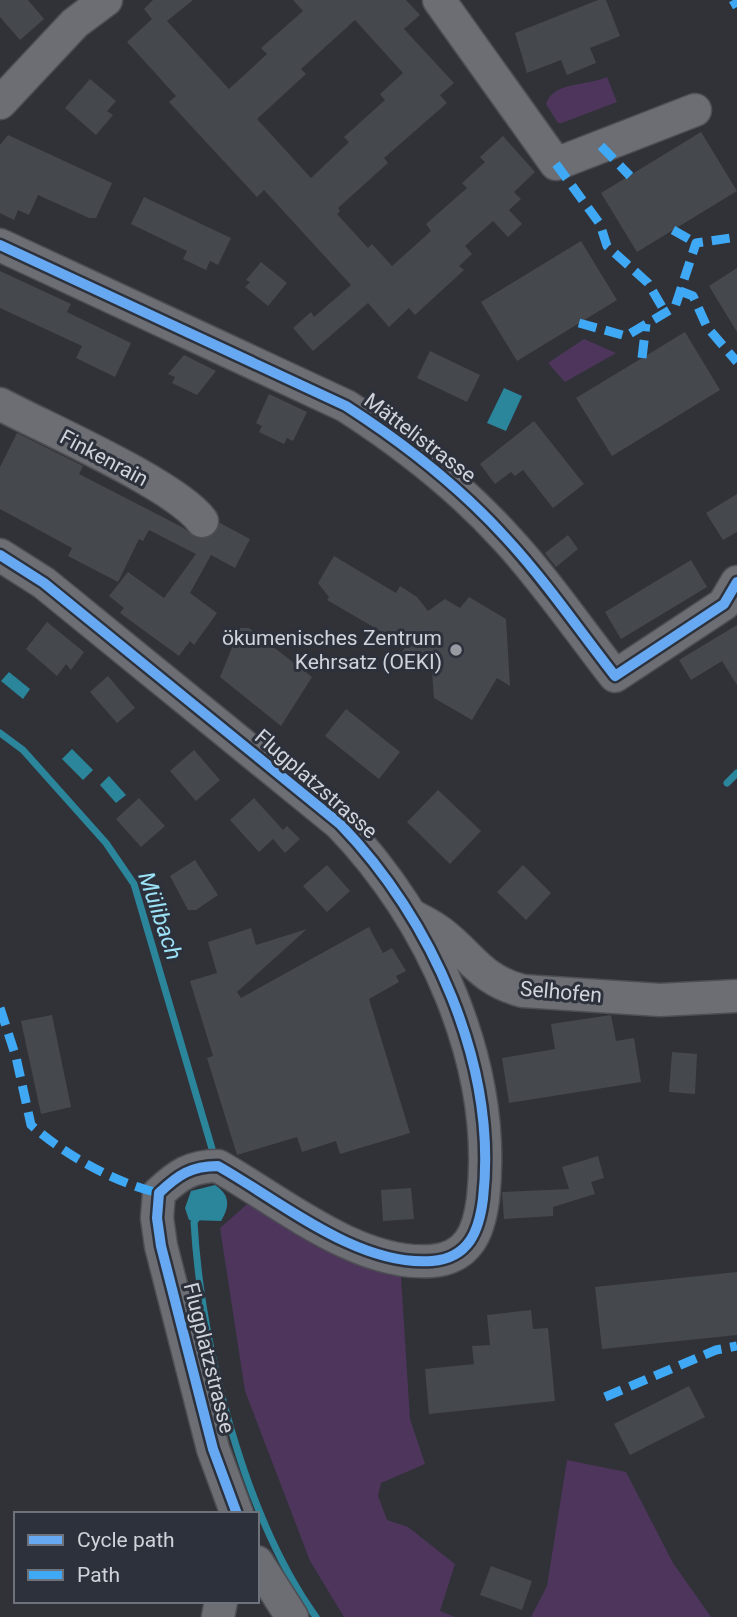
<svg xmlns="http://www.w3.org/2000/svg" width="737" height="1617" font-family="Roboto,sans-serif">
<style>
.green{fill:#4d355b}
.water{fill:#2b859b}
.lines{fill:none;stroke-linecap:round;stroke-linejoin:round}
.stream{stroke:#2b859b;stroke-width:7}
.building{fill:#45484d;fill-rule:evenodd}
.minor-casing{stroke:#4d4f54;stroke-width:35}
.minor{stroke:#6c6e73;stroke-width:32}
.quiet{stroke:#3fa9f5;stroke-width:9;stroke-dasharray:18 9;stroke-linecap:butt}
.cycleway-casing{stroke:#2c313c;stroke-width:15}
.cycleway{stroke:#66a8f1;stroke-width:10}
.poi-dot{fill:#989ba1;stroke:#2c313c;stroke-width:2.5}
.labels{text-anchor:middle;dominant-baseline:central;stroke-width:6;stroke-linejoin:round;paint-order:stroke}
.street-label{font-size:21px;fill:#d0d3da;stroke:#2c313c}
.poi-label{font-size:21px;fill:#d0d3da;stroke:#2c313c;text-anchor:end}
.water-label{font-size:23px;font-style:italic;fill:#9ce2f6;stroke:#2c313c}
</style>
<rect width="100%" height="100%" fill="#303238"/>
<g class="green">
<path d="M607,77L617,102L562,123H558L546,104C553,81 589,86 607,77Z"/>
<path d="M584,339L616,353L565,382L548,363Z"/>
<path d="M262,1191L400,1261L410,1419L425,1464L381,1483L378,1496L387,1520L408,1527L455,1564L440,1611L455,1617H344L310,1561L245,1391L220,1228Z"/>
<path d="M567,1460L626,1472L673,1563L711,1617H531L547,1586Z"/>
</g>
<g class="water">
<path d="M504,388L522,396L506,431L487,423Z"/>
<path d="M9,672L30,689L23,699L1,681Z"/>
<path d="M72,749L93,770L83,780L62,759Z"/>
<path d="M109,776L126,795L116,803L100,785Z"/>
<path d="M215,1185C230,1195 230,1206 221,1221L189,1220L185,1208L191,1191Z"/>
</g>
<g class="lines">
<g class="stream">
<path d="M0,733L23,750L106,843L134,884L213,1152"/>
<path d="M727,783L737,773"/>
<path d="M198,1216L194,1222C201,1344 244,1517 316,1617"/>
</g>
</g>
<g class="building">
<path d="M0,0H28L44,19L20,40L0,17Z"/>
<path d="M153,0H193L167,21L229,89L267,54L261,48L303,11L293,0H406L420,15L404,29L454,83L440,95L447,103L384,158L388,163L338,208L340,211L337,214L368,248L372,244L392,266L431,231L426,224L467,188L462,183L485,162L480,157L503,136L535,172L514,192L521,199L509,210L522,224L508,237L493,221L465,246L472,254L459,266L464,270L415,315L409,308L389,327L368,303L313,351L293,328L311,312L314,317L351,285L264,190L257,197L169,102L176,96L127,42L152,19L144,9ZM355,20L403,73L380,94L385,100L344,137L349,142L311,178L257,119L306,74L301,69Z"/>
<path d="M598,0H606L620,36L590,48L596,63L567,75L561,60L527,73L515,33Z"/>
<path d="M90,79L116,101L107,111L113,115L96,135L65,108Z"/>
<path d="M701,132L737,191L637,252L601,193Z"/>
<path d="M8,135L112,183L96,218H89L38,195L29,215L18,210L14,220L0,213V145Z"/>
<path d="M144,197L231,238L218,265L210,261L206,270L183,259L187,251L131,224Z"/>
<path d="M581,241L617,300L517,361L481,302Z"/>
<path d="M261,262L287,283L268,306L245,287L250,282L246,280Z"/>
<path d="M737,268V332L709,286Z"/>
<path d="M0,271L71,304L67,312L131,343L115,377L76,358L82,346L0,308Z"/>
<path d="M685,332L720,390L612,456L576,398Z"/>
<path d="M430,351L480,375L467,402L417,378Z"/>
<path d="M184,355L216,371L197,395L172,383L175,377L168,374Z"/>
<path d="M269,394L307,412L293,441L287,438L284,444L259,432L262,426L256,423Z"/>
<path d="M534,421L584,484L553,508L523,470L515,476L511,472L495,484L480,464Z"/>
<path d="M17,433L83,466L79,474L182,527L197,538L214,534L220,523L250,539L235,568L211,555L190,593L217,613L194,645L190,641L179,656L120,613L124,608L109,596L128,572L164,598L196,554L149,530L143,541L139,539L118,582L68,556L72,548L0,509V467Z"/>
<path d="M737,494V532L723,540L706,513Z"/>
<path d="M568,535L578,549L556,567L545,553Z"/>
<path d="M334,556L396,593L400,586L417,597L428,611L445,599L460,608L469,597L506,619L510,686L497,678L472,720L434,698L432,672L401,654L406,646L327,600L329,597L318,583Z"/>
<path d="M691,560L707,587L621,639L605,612Z"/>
<path d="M47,622L84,652L71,670L66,664L57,676L26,649Z"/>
<path d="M737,625V685L722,661L691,680L679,660Z"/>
<path d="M240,628H249L312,677L281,726L220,677Z"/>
<path d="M108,676L135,708L117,723L90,692Z"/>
<path d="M346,709L400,752L379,779L325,736Z"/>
<path d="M194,750L220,780L196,801L170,771Z"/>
<path d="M438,790L481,831L450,864L407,822Z"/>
<path d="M139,798L165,826L141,847L116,819Z"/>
<path d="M254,798L283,830L287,826L300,839L285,853L273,839L259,852L230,820Z"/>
<path d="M195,860L218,895L196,910H188L170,876Z"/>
<path d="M327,865L350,891L327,912L303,886Z"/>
<path d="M523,865L551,893L526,920L497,892Z"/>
<path d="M369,927L383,953L392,948L406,971L396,976L399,982L369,999L410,1133L340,1154L336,1141L302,1152L297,1137L237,1155L207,1058L213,1056L190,981L217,973L208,942L251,928L256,945L307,929L237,992L241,998Z"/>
<path d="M52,1015L71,1107L41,1114L21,1021Z"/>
<path d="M611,1015L616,1041L634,1038L641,1082L509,1103L502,1058L555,1049L551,1024Z"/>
<path d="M672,1052L697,1054L695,1094L669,1092Z"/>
<path d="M598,1156L604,1178L591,1182L595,1194L553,1207V1216L504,1219L502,1192L569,1189L562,1167Z"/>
<path d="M411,1188L414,1219L383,1221L381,1190Z"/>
<path d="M737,1272V1335L602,1349L595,1287Z"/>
<path d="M531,1310L533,1329L548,1328L555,1401L429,1414L425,1369L474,1364L472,1346L490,1345L487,1315Z"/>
<path d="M689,1386L705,1417L630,1455L614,1424Z"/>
<path d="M491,1566L532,1581L522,1610L480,1595Z"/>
</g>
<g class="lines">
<defs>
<g id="minor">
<path d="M439,0L556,164L695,110"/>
<path d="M0,103L75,23L106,0"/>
<path d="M0,245L346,406C405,444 459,486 506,538C545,580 579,630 615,676L724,604L737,582"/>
<path d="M0,404C45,428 176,485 202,521"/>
<path d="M0,555L44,583L340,824C432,919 498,1065 483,1199C479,1231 469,1258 432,1261C358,1267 280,1201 218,1166C191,1166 178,1175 159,1193L157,1218L161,1246L213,1449L237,1514"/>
<path d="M411,915C420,920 431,925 440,932C472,956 480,980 523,991L660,1000L737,996"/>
<path d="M257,1562L292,1617"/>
<path d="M218,1617L221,1601"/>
</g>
</defs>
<use href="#minor" class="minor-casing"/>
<use href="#minor" class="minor"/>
<g class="quiet">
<path d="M733,0L737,7"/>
<path d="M601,146L630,176"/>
<path d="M556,164L600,224L607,246L648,283L665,312"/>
<path d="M673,230L696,243"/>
<path d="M680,291L693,296L707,327L737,362"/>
<path d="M579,323L626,336L675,307L696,243L737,237"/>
<path d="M642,358L646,324"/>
<path d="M0,1008L16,1057L31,1125C65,1155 115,1183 159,1193"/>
<path d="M605,1397L716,1350L737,1346"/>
</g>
<defs>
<g id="cycleway">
<path d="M0,245L346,406C405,444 459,486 506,538C545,580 579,630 615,676L724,604L737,582"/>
<path d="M0,555L44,583L340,824C432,919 498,1065 483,1199C479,1231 469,1258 432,1261C358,1267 280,1201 218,1166C191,1166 178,1175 159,1193L157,1218L161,1246L213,1449L237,1514"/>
</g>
</defs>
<use href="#cycleway" class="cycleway-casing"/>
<use href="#cycleway" class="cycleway"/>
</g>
<circle class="poi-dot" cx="456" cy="650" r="7"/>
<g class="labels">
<g class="street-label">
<text transform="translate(420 438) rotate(37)">Mättelistrasse</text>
<text transform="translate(104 458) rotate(28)">Finkenrain</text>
<text transform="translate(316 784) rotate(41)">Flugplatzstrasse</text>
<text transform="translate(561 992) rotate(5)">Selhofen</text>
<text transform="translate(209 1358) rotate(76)">Flugplatzstrasse</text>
</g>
<g class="poi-label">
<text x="442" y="638">ökumenisches Zentrum<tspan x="442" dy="24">Kehrsatz (OEKI)</tspan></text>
</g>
<g class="water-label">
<text transform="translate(160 916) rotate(71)">Mülibach</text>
</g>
</g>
<rect x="14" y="1512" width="245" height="91" fill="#2c313c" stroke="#6e727b" stroke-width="2"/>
<rect x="28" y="1535" width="35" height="10" fill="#66a8f1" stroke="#6e727b" stroke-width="2"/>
<text x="77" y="1547" font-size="21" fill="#d0d3da">Cycle path</text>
<rect x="28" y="1570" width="35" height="10" fill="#3fa9f5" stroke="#6e727b" stroke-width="2"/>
<text x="77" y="1582" font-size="21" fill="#d0d3da">Path</text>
</svg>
